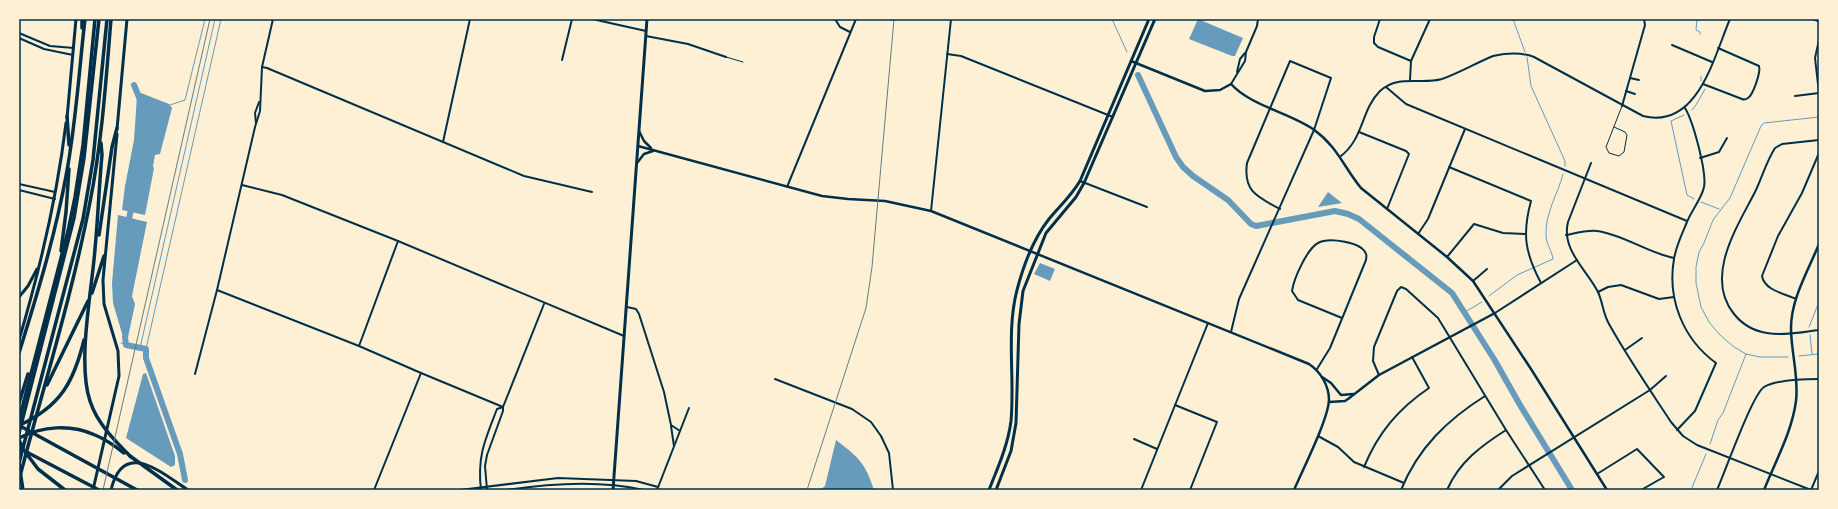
<svg xmlns="http://www.w3.org/2000/svg" width="1838" height="509" font-family="'PT Sans Narrow',sans-serif">
<style>
.water{fill:#669bbc}
.lines{fill:none;stroke-linecap:round;stroke-linejoin:round}
.stream{stroke:#669bbc;stroke-width:1}
.river{stroke:#669bbc;stroke-width:6}
.service{stroke:#003049;stroke-width:1}
.minor{stroke:#003049;stroke-width:2}
.tertiary{stroke:#003049;stroke-width:2.5}
.secondary{stroke:#003049;stroke-width:3}
.motorway{stroke:#003049;stroke-width:3.5}
.rail{stroke:#657d81;stroke-width:1}
.neatline{fill:none;stroke:#003049;stroke-width:1.5}
</style>
<rect width="100%" height="100%" fill="#fdf0d5"/>
<g class="water">
<path d="M1198,19L1243,38L1235,56H1232L1189,39Z"/>
<path d="M141,93L169,104L172,108L160,154L155,155L153,166L154,168L145,215L122,210L125,186L134,140L137,96Z"/>
<path d="M1328,192L1342,203L1318,207Z"/>
<path d="M118,215L147,222L132,296L135,304L126,347L113,303L112,283Z"/>
<path d="M1040,263L1055,269L1050,281L1034,274Z"/>
<path d="M146,373L175,456V465L171,467L126,438L143,374Z"/>
<path d="M836,440C858,457 865,462 874,490H820L825,486Z"/>
</g>
<g class="lines">
<g class="stream">
<path d="M1112,19L1127,52"/>
<path d="M1513,19L1525,52"/>
<path d="M1697,19L1696,30L1700,32V34"/>
<path d="M1527,57L1531,86L1565,161V166"/>
<path d="M1701,76V81"/>
<path d="M170,105L185,100L205,19"/>
<path d="M1692,110L1696,105L1705,89"/>
<path d="M1684,115L1671,121L1687,195L1694,199"/>
<path d="M1701,202L1719,209"/>
<path d="M1489,296L1517,275L1553,259C1552,251 1546,244 1546,235C1545,213 1558,194 1563,174"/>
<path d="M1465,312L1482,302"/>
<path d="M1809,327L1819,302"/>
<path d="M1810,335L1812,354"/>
<path d="M121,343L126,345"/>
<path d="M140,348L215,19"/>
<path d="M146,349L221,19"/>
<path d="M1799,356L1819,354"/>
<path d="M1788,357H1760L1746,354L1734,347L1719,334L1709,322L1701,307L1696,283V267L1699,252L1704,243L1713,220L1730,198L1761,126L1764,123L1819,117"/>
<path d="M1710,444L1718,420L1723,413L1746,354"/>
<path d="M1691,490L1706,454"/>
</g>
<g class="river">
<path d="M1138,75L1176,157L1183,167L1193,176L1228,200L1251,224L1256,226L1335,211L1348,214L1359,219L1452,293L1494,359L1520,405L1572,490"/>
<path d="M134,85L141,102"/>
<path d="M128,224L132,204"/>
<path d="M125,337L126,345L146,349V358L180,454L185,480"/>
</g>
<g class="service">
<path d="M726,57L743,62"/>
<path d="M1614,127L1625,132L1627,135L1624,152L1619,156L1609,153L1606,147L1622,106"/>
</g>
<g class="minor">
<path d="M582,19H588"/>
<path d="M592,19L646,31"/>
<path d="M835,19L840,27L850,32"/>
<path d="M1380,19L1374,37V43L1378,47L1411,61"/>
<path d="M19,33L50,46L74,48"/>
<path d="M646,36L688,44L726,57"/>
<path d="M19,38L44,49L73,55"/>
<path d="M1672,45L1712,62"/>
<path d="M947,54L961,56L1113,117"/>
<path d="M562,60L572,19"/>
<path d="M262,67L267,68L524,176L592,192"/>
<path d="M1237,72L1240,59L1245,53"/>
<path d="M1630,78L1639,80"/>
<path d="M1410,80L1411,61L1430,19"/>
<path d="M1231,84L1245,61L1246,52L1257,26L1258,19"/>
<path d="M1703,84L1742,99C1744,100 1745,100 1748,98C1753,95 1761,72 1759,66L1718,48"/>
<path d="M1386,87L1406,104L1687,221"/>
<path d="M1626,91L1635,94"/>
<path d="M1819,93L1815,58L1819,40"/>
<path d="M1795,96L1819,93"/>
<path d="M1622,106L1645,25L1644,19"/>
<path d="M256,123L255,113L259,102"/>
<path d="M1359,132L1406,151L1409,154L1387,209"/>
<path d="M1819,140L1782,144L1775,148C1766,162 1762,178 1755,192C1737,227 1704,277 1734,314C1742,324 1754,331 1767,333C1784,336 1802,332 1819,330"/>
<path d="M443,142L470,19"/>
<path d="M1341,156C1364,138 1361,110 1380,91C1398,74 1421,85 1442,79C1459,73 1476,63 1493,56C1507,53 1521,52 1534,57L1643,116C1698,130 1714,56 1730,19"/>
<path d="M1700,158L1719,152L1727,138"/>
<path d="M1591,163L1568,222C1561,250 1587,270 1598,292C1603,303 1603,314 1609,324C1628,358 1650,390 1671,422L1683,436L1697,445L1811,490"/>
<path d="M1449,167L1531,201C1522,234 1525,253 1541,283"/>
<path d="M1080,181L1147,207"/>
<path d="M19,184L55,192"/>
<path d="M242,185L282,195L398,241L624,336"/>
<path d="M787,187L856,19"/>
<path d="M19,190L55,199"/>
<path d="M931,211L951,19"/>
<path d="M1418,234L1428,219L1465,129"/>
<path d="M1566,235C1576,233 1587,230 1597,231C1622,234 1648,253 1674,258"/>
<path d="M1447,257L1474,224L1503,233L1525,234"/>
<path d="M1473,281L1487,269"/>
<path d="M217,290L359,346L421,373L503,407"/>
<path d="M1598,292L1608,287L1621,285L1659,299L1674,297"/>
<path d="M1796,299C1785,294 1764,290 1762,276L1778,236L1802,193L1819,153"/>
<path d="M627,307L636,309L639,314L664,392L671,425L680,431L657,490"/>
<path d="M1495,313L1577,260"/>
<path d="M1231,332L1239,299L1314,130L1331,78L1290,61L1247,163C1243,191 1257,197 1280,209"/>
<path d="M359,346L398,241"/>
<path d="M1625,350L1642,338"/>
<path d="M1317,369L1330,348L1366,260C1366,258 1367,256 1366,254C1362,242 1329,237 1318,243C1307,249 1294,278 1292,291L1298,300L1342,318"/>
<path d="M195,374L217,290L255,127L260,111L262,67L273,19"/>
<path d="M1379,375L1373,361L1374,347L1397,291L1401,287L1406,289L1438,318L1506,430L1545,490"/>
<path d="M775,379L852,409L871,422L881,436L889,453L893,490"/>
<path d="M1175,405L1217,422L1190,490"/>
<path d="M671,426L674,446"/>
<path d="M1677,430L1695,411L1716,363C1683,339 1667,299 1674,259C1676,246 1682,234 1687,222C1691,211 1702,198 1704,187C1707,172 1693,121 1685,108"/>
<path d="M680,431L689,408"/>
<path d="M1318,436L1338,447L1354,462L1404,483"/>
<path d="M1134,439L1157,449"/>
<path d="M1364,467C1378,433 1398,409 1429,388L1412,357"/>
<path d="M1597,474L1637,449L1664,477L1641,490"/>
<path d="M374,490L421,373"/>
<path d="M460,490L558,478L636,481L658,487"/>
<path d="M481,490C477,456 485,440 497,409L503,407"/>
<path d="M487,490L485,466L487,455L503,411V407L544,304"/>
<path d="M507,490C552,483 600,480 644,490"/>
<path d="M1141,490L1208,323"/>
<path d="M1401,490C1418,448 1447,420 1485,396"/>
<path d="M1447,490C1459,462 1481,446 1506,430"/>
<path d="M1498,490L1512,476L1650,390L1666,376"/>
<path d="M1717,490C1725,472 1752,395 1764,387C1776,380 1805,379 1819,379"/>
<path d="M1811,490L1819,471"/>
</g>
<g class="tertiary">
<path d="M1813,19L1819,21"/>
<path d="M1131,61L1205,91L1220,90L1231,84C1251,106 1288,112 1313,129C1338,147 1343,166 1361,188L1447,257L1473,281L1531,369L1607,490"/>
<path d="M639,131L644,141L651,148"/>
<path d="M638,146L822,196L848,199L885,201L931,211L1309,364C1321,372 1329,386 1329,400C1328,420 1303,469 1294,490"/>
<path d="M637,163L644,154L653,151"/>
<path d="M1322,377L1331,383L1341,395L1353,394"/>
<path d="M1329,402L1345,401L1348,399L1379,375L1495,313"/>
<path d="M1764,490C1775,462 1792,432 1796,401C1799,377 1791,352 1791,328C1791,299 1808,271 1819,244"/>
</g>
<g class="secondary">
<path d="M67,118L76,19"/>
<path d="M117,129L127,19"/>
<path d="M19,297L28,286L37,269"/>
<path d="M19,340C40,269 57,198 66,123"/>
<path d="M93,490L119,376L118,351L104,304L103,280L117,134"/>
<path d="M111,490C123,438 162,473 188,490"/>
<path d="M613,490L647,19"/>
<path d="M989,490C998,467 1008,445 1011,421C1015,378 1006,332 1017,290C1023,267 1034,238 1049,219C1060,206 1071,196 1080,181L1149,19"/>
<path d="M996,490L1011,451L1016,423L1019,324L1023,291L1046,233L1076,197L1084,183L1155,19"/>
</g>
<g class="motorway">
<path d="M82,28V19"/>
<path d="M67,116L69,145"/>
<path d="M101,143L102,155C99,186 98,218 95,249C92,290 77,362 90,401C97,423 114,440 131,457"/>
<path d="M99,235L112,147L117,128"/>
<path d="M61,251L66,212L69,169"/>
<path d="M92,293L104,256"/>
<path d="M19,353C37,295 55,236 66,176C76,124 79,71 85,19"/>
<path d="M47,385L88,301"/>
<path d="M19,403L28,374"/>
<path d="M19,420L68,231L75,197L83,145L95,19"/>
<path d="M20,425C61,406 74,381 84,340"/>
<path d="M20,426L137,490"/>
<path d="M19,433L74,218L84,158L99,19"/>
<path d="M19,438C42,426 71,424 95,435C105,439 115,446 124,453"/>
<path d="M19,440L23,448"/>
<path d="M19,448L99,490"/>
<path d="M26,453L38,469L65,490"/>
<path d="M130,456L177,490"/>
<path d="M19,463L83,219L93,160L107,19"/>
<path d="M19,464L23,490"/>
<path d="M19,480C43,388 72,296 90,202C102,142 106,80 111,19"/>
</g>
<g class="rail">
<path d="M103,490L210,19"/>
<path d="M807,490L866,308L872,267L894,19"/>
</g>
</g>
<rect width="1838" height="509" fill="none" stroke="#fdf0d5" stroke-width="40"/>
<rect x="20" y="20" width="1798" height="469" class="neatline"/>
</svg>
